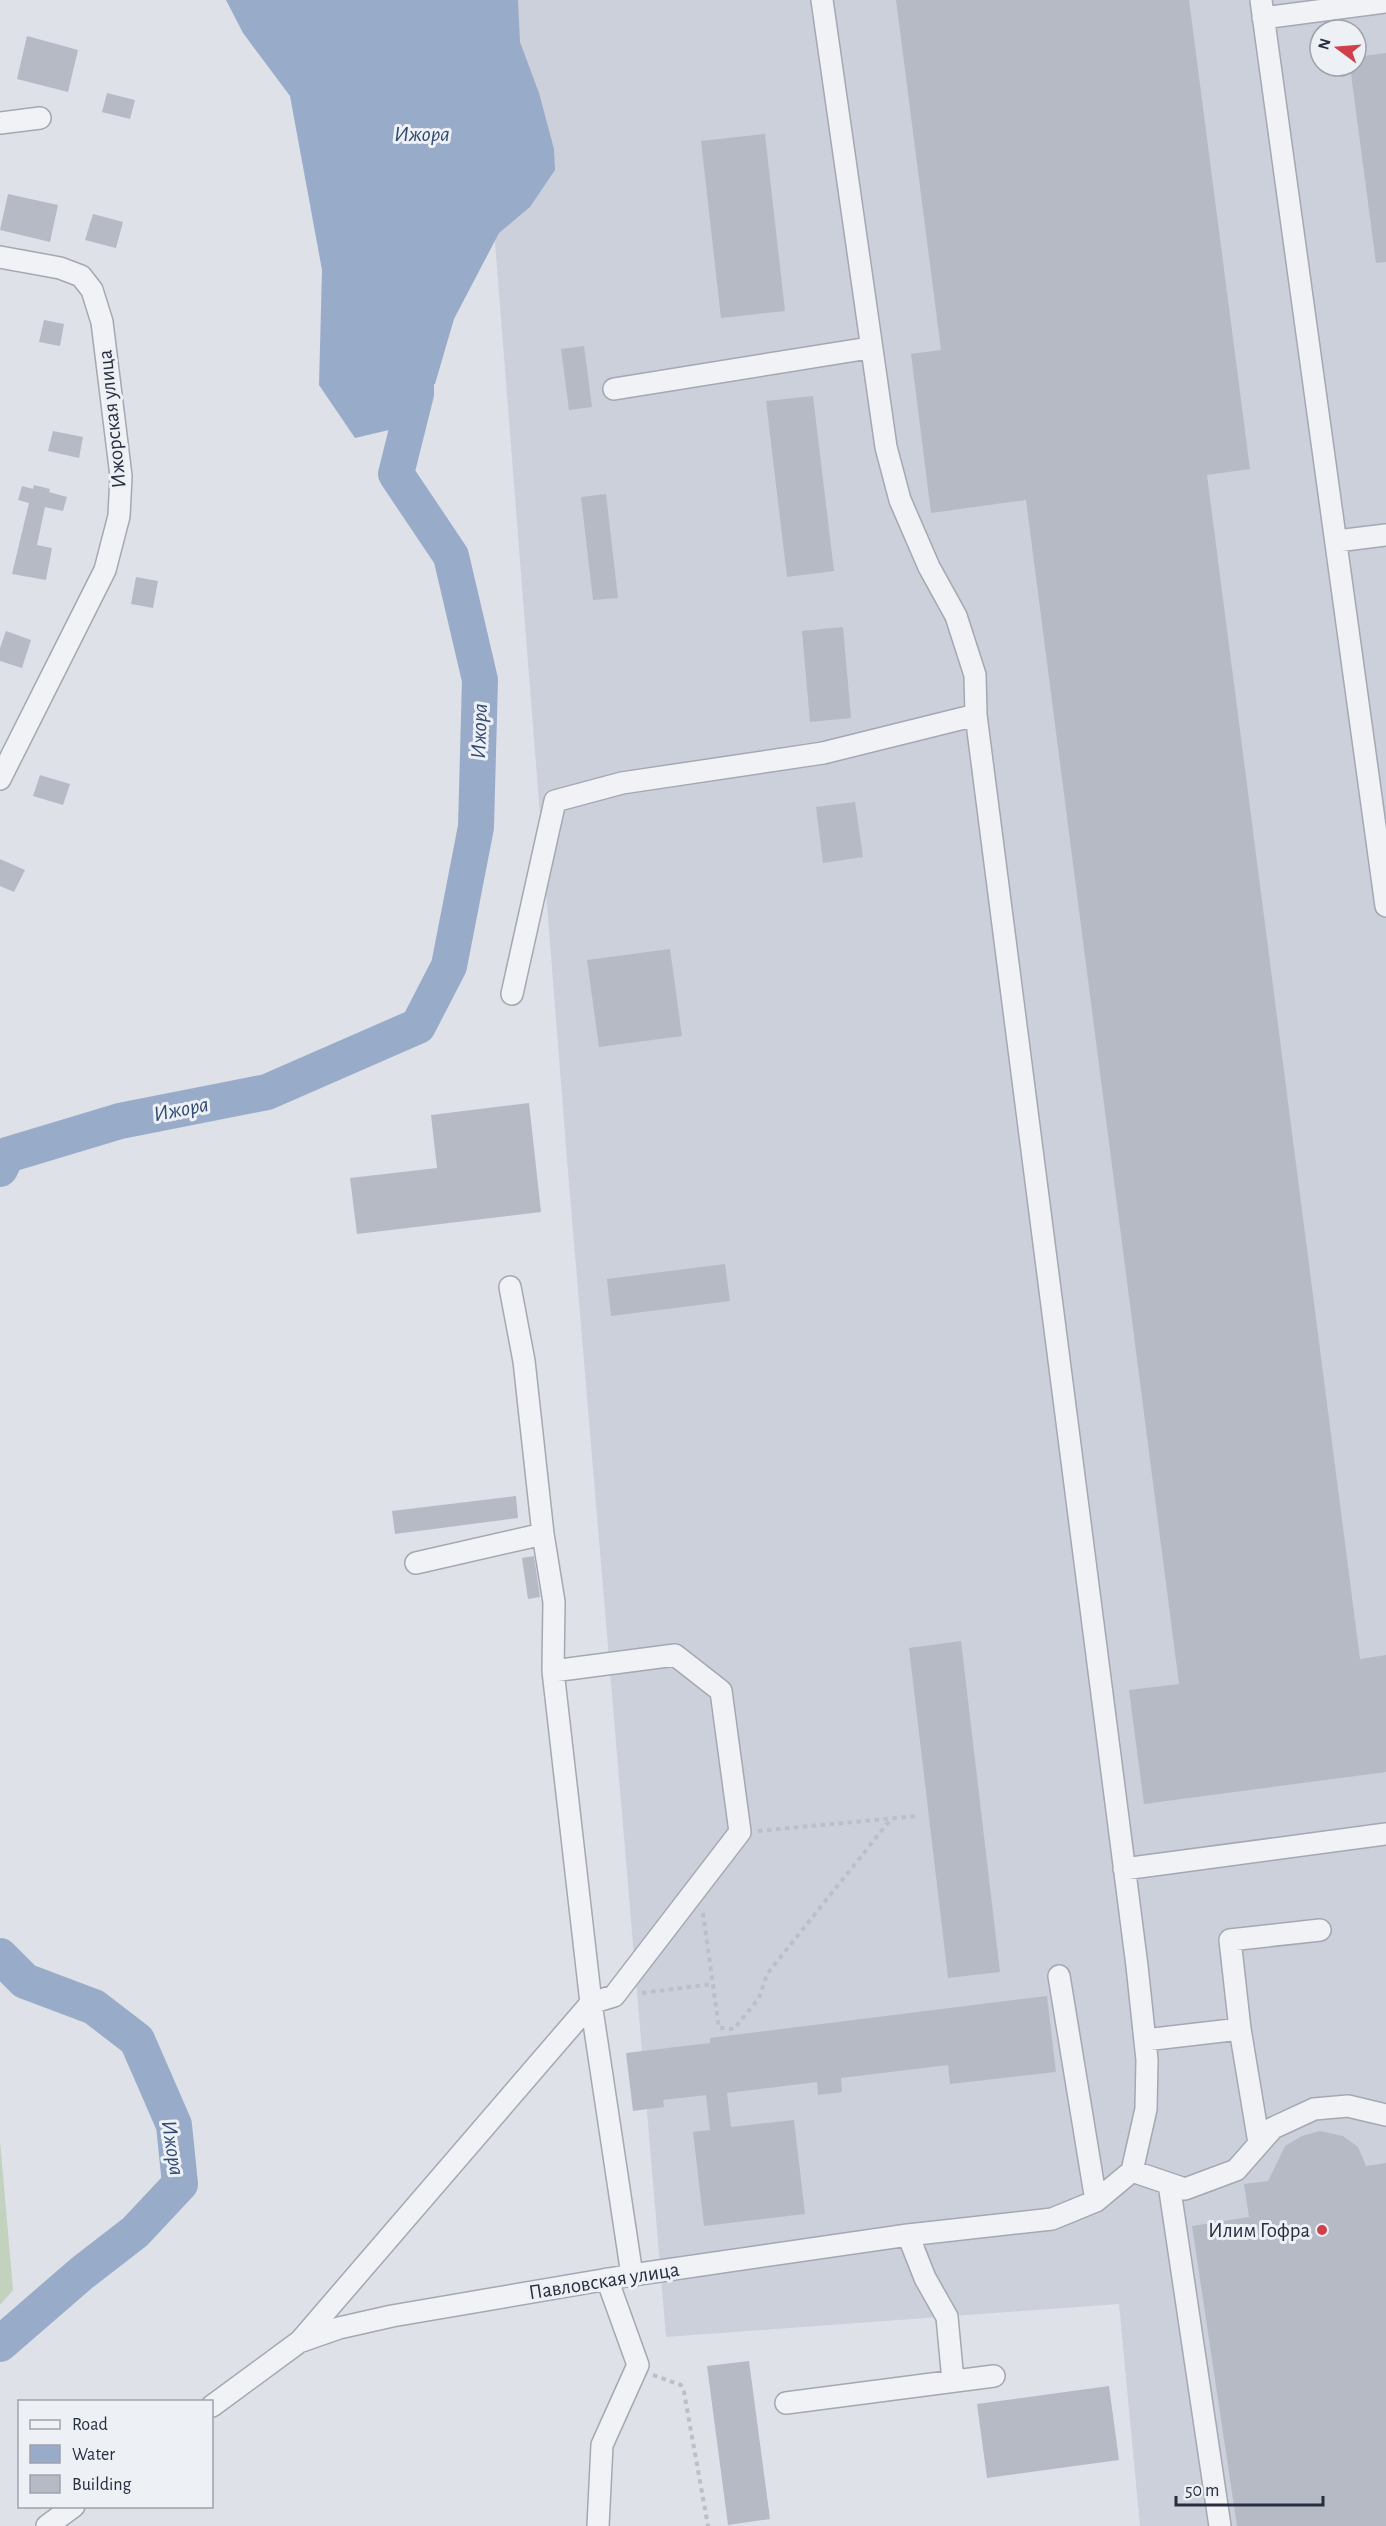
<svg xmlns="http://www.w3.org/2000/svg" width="1386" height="2526" font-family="'Alegreya Sans',sans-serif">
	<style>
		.built { fill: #ccd0da; fill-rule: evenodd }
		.green { fill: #c2d2bf }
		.water { fill: #98acc9 }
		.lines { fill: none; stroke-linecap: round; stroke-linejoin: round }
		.river { stroke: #98acc9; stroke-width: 36 }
		.building { fill: #b5bac5 }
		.minor-casing { stroke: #a3a8b2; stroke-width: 24 }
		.path { stroke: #bcbfc6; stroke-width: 4; stroke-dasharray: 4.5 4.5; stroke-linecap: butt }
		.minor { stroke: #f1f2f6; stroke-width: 21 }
		.poi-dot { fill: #d0404c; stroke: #edf0f5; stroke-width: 2 }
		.labels { text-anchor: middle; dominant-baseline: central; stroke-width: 6; stroke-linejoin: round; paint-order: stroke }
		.street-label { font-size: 21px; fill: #272e3f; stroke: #edf0f5 }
		.poi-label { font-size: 21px; fill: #272e3f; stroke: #edf0f5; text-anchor: end }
		.water-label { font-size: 22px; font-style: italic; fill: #314a73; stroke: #edf0f5 }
	</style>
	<rect width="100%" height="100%" fill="#dee1e8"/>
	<path class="built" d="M 476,0 L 1386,0 L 1386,2526 L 1140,2526 L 1119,2304 L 666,2337 L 567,1159 ZM 1320,30 L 1356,30 L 1356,66 L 1320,66 Z"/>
	<path class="green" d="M 0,2141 L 13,2290 L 0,2305 Z"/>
	<path class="water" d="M 226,0 L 518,0 L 520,42 L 539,93 L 554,149 L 555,170 L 530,207 L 499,233 L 454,319 L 435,384 L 416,394 L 410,425 L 355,438 L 319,385 L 322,270 L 290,96 L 243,33 Z"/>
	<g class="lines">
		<path class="river" d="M 0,1169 L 7,1155 L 120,1121 L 267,1092 L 418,1026 L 449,966 L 476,827 L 480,680 L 451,556 L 396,474 L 416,394 L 416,376
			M 0,1956 L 25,1981 L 94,2007 L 137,2040 L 174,2125 L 180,2184 L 135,2232 L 82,2273 L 0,2344"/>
	</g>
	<path class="building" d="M 896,0 L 1189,0 L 1250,469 L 1207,475 L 1360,1659 L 1386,1655 L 1386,1772 L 1144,1804 L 1129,1690 L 1179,1684 L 1026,500 L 931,513 L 911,354 L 941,350 Z
		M 27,36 L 78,50 L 68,92 L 17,79 Z
		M 1386,53 L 1386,262 L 1376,263 L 1350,66 L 1356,66 L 1356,57 Z
		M 107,93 L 135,100 L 130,119 L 102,112 Z
		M 765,134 L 785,311 L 721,318 L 701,141 Z
		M 8,194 L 58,205 L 50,242 L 0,230 Z
		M 93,214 L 123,222 L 116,248 L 85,240 Z
		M 44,320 L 64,324 L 60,346 L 39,342 Z
		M 584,346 L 592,407 L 569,410 L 561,349 Z
		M 813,396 L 834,571 L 787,577 L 766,401 Z
		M 53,431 L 83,437 L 79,458 L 48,451 Z
		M 34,485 L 50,489 L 49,492 L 67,497 L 63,511 L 45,507 L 37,545 L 52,548 L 46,580 L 12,574 L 29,503 L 18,500 L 22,486 L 33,489 Z
		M 606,494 L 618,598 L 593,600 L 581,497 Z
		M 136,577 L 158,581 L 153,608 L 131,604 Z
		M 843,627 L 851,718 L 810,722 L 802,631 Z
		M 6,631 L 31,640 L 22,668 L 0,661 L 0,648 Z
		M 40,775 L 70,784 L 63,805 L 33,796 Z
		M 855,802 L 863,857 L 823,863 L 816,807 Z
		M 0,859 L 25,870 L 14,892 L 0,886 Z
		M 670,949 L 682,1036 L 599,1047 L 587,960 Z
		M 529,1103 L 541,1212 L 357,1234 L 350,1178 L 437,1168 L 431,1115 Z
		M 725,1264 L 730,1301 L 611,1316 L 607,1279 Z
		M 516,1496 L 518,1518 L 395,1534 L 392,1511 Z
		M 534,1556 L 540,1597 L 528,1599 L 522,1558 Z
		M 961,1641 L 1000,1972 L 948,1978 L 909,1648 Z
		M 1047,1996 L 1056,2072 L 950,2084 L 948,2065 L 841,2078 L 842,2092 L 818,2095 L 817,2082 L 727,2093 L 731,2127 L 794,2120 L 805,2214 L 704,2226 L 693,2132 L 710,2130 L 706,2095 L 663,2100 L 664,2107 L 633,2111 L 626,2053 L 710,2043 L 710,2038 Z
		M 1320,2131 L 1343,2136 L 1358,2147 L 1366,2166 L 1386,2163 L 1386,2526 L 1237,2526 L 1192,2226 L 1249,2217 L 1244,2184 L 1268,2181 L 1285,2146 L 1302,2136 Z
		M 749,2361 L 770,2519 L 728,2525 L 707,2366 Z
		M 1109,2386 L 1119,2460 L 987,2478 L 977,2404 Z"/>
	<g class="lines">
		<defs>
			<path id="minor" d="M 1261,0 L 1386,906
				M 1263,18 L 1386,2
				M 0,123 L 40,118
				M 0,257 L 60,268 L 81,276 L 92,290 L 102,322 L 121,476 L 119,516 L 105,570 L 0,779
				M 614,389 L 869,348
				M 1337,541 L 1386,535
				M 512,994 L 555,801 L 622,783 L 823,753 L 976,715
				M 510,1287 L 524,1361 L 543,1534 L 554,1602 L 553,1671
				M 416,1563 L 543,1534
				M 1124,1869 L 1386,1834
				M 1059,1976 L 1096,2201
				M 1240,2029 L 1230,1940 L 1320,1930
				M 1145,2040 L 1240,2029 L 1259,2143
				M 1132,2171 L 1185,2189 L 1236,2170 L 1273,2128 L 1314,2109 L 1348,2106 L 1386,2115
				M 1169,2184 L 1220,2526
				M 908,2235 L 925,2278 L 947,2317 L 953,2381
				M 301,2340 L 591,2003 L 614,1996 L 740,1832 L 721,1691 L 675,1655 L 553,1671 L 591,2003 L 632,2275
				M 786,2403 L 994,2376
				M 212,2406 L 299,2342 L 339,2328 L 392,2316 L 632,2275 L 908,2235 L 1052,2219 L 1096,2201 L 1132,2171 L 1146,2109 L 1147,2060 L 1137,1966 L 976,715 L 975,675 L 956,616 L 929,567 L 900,500 L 886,447 L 822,0
				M 47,2526 L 74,2506
				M 598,2526 L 602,2445 L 638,2365 L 607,2279"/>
		</defs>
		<use href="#minor" class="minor-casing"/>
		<path class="path" d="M 758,1831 L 917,1816
			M 703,1913 L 719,2028 L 734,2029 L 759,1998 L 767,1974 L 891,1819
			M 642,1993 L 713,1984
			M 653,2375 L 681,2385 L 684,2392 L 708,2526"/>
		<use href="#minor" class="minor"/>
	</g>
	<circle class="poi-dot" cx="1322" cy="2230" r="6"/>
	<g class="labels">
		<g class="street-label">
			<text transform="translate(112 419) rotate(-96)">Ижорская улица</text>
			<text transform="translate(604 2281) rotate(-9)">Павловская улица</text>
		</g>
		<g class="poi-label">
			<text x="1310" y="2230">Илим Гофра</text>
		</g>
		<g class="water-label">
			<text x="422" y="134">Ижора</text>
			<text transform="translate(479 731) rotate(-88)">Ижора</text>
			<text transform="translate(181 1109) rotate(-11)">Ижора</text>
			<text transform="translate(173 2148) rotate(81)">Ижора</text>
		</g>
	</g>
	<rect x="18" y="2400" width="195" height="108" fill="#edf0f5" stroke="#9ea2ac" stroke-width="1.5"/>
	<rect x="30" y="2420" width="30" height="9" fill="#f1f2f6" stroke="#9ea2ac" stroke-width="1.5"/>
	<text x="72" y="2430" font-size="18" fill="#272e3f">Road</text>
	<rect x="30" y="2445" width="30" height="18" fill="#98acc9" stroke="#9ea2ac" stroke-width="1.5"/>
	<text x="72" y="2460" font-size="18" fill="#272e3f">Water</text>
	<rect x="30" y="2475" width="30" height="18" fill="#b5bac5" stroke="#9ea2ac" stroke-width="1.5"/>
	<text x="72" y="2490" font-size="18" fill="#272e3f">Building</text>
	<g transform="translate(1338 48) rotate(286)"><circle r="28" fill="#edf0f5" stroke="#9ea2ac" stroke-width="1.5"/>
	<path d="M0-4.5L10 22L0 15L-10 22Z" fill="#d0404c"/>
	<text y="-9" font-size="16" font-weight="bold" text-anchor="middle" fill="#272e3f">N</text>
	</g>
	<path d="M1176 2496v9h147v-9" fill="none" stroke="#272e3f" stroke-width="3"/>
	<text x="1185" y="2496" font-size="18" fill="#272e3f" stroke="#edf0f5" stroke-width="4.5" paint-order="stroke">50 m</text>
</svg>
